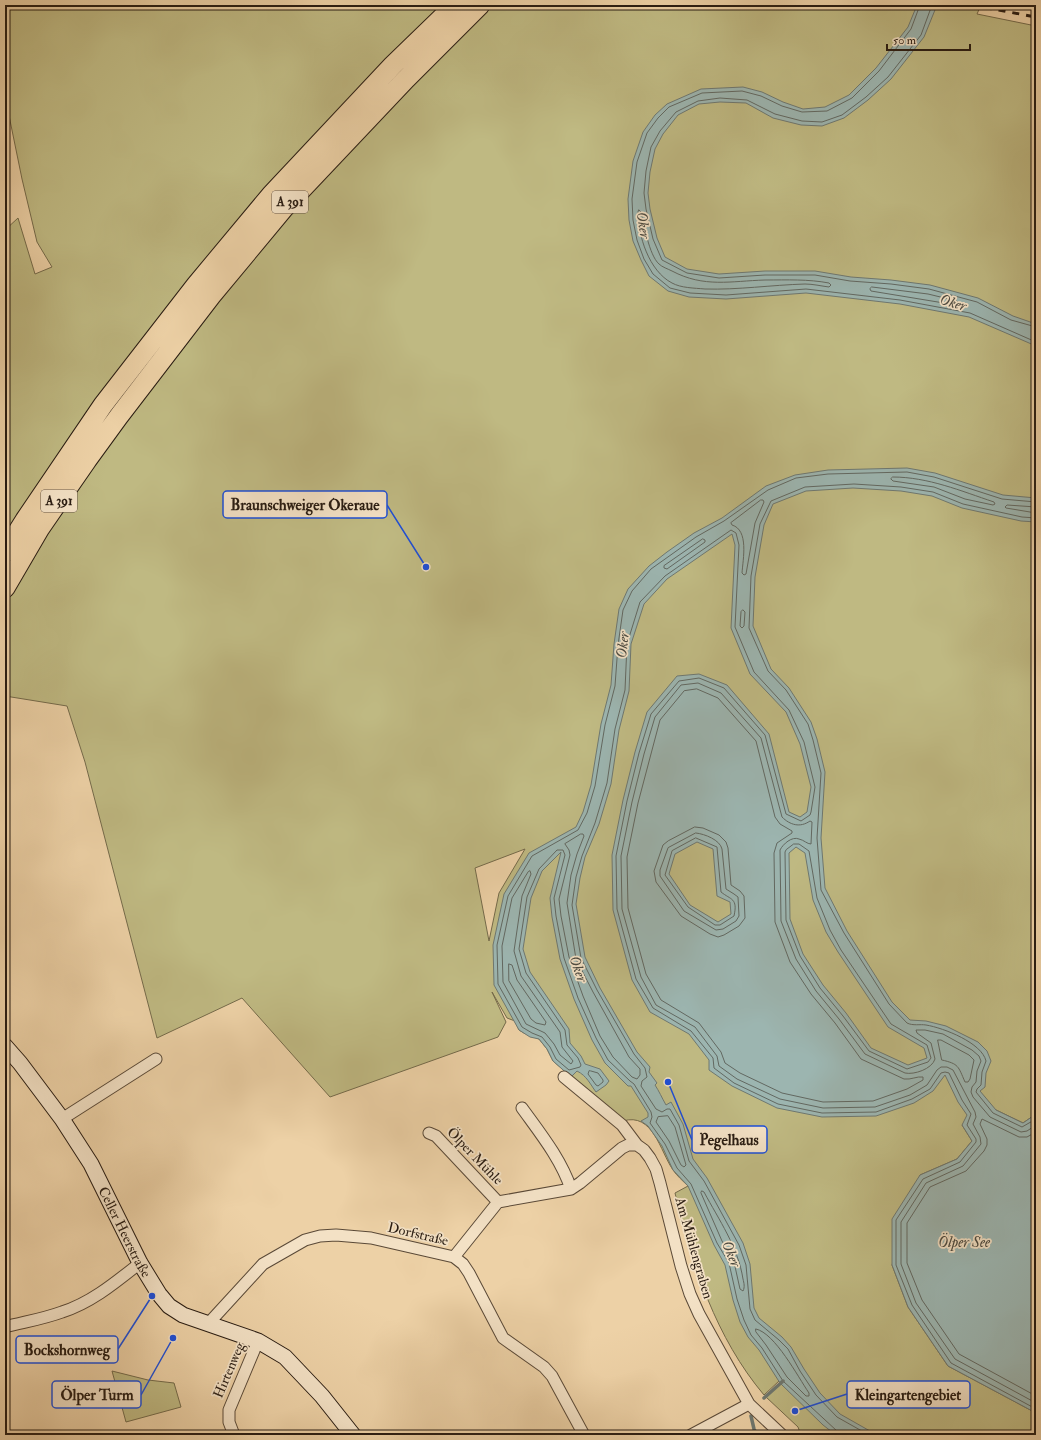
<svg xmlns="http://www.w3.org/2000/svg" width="1041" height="1440" font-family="'IM FELL Double Pica',serif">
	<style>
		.green { fill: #bfb982; stroke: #746a4a; fill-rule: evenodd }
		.water { fill: #9cb5b0; stroke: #6e7871; fill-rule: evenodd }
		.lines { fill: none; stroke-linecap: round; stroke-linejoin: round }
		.shore { stroke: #626861; stroke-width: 1 }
		.stream { stroke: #6e7871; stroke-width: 3.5 }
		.minor-casing { stroke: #5a4937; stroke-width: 13 }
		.secondary-casing { stroke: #291c12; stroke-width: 17 }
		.motorway-casing { stroke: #291c12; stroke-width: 21 }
		.minor { stroke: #f3e1c5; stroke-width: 11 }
		.secondary { stroke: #f3e1c5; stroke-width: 15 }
		.motorway { stroke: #edd1a6; stroke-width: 19 }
		.rail { stroke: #291c12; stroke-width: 3; stroke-dasharray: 7 7; stroke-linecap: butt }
		.labels { text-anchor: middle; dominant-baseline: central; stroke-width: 3.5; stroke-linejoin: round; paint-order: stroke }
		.shield { fill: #f3e1c5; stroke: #665748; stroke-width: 1 }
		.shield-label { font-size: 13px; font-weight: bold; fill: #291c12 }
		.street-label { font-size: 14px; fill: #291c12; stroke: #f3e1c5 }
		.water-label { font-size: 15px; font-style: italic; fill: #4c4a41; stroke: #f3e1c5 }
		.leader { fill: none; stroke: #1d4ed8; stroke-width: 1.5 }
		.callout-dot { fill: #1d4ed8; stroke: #f3e1c5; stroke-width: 1.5 }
		.callout { fill: #f3e1c5; stroke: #1d4ed8; stroke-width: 1.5 }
		.callout-label { font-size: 15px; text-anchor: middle; font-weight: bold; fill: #291c12 }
	</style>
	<rect width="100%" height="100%" fill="#edd1a6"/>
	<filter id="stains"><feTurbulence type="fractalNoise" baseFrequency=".005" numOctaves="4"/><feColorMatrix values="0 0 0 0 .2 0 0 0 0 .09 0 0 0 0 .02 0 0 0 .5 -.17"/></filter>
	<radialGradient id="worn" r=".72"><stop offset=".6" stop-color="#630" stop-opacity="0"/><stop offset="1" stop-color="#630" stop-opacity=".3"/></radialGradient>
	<path class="green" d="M 5,5 L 981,5 L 977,14 L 1036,26 L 1036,1114 L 1023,1123 L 996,1110 L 962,1125 L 972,1141 L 957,1159 L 920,1175 L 892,1265 L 908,1307 L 948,1366 L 1036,1413 L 1036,1435 L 801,1435 L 798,1427 L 766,1397 L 780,1383 L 779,1381 L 764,1395 C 716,1338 692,1265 675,1193 L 688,1186 C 683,1181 677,1176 673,1170 C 660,1151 653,1112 623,1121 L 553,1061 L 547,1049 L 539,1039 L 524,1033 L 519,1030 L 515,1021 L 507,1018 L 492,992 L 506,1022 L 498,1037 L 330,1097 L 242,998 L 157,1038 L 85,762 L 67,706 L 5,696 L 5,230 L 18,218 L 35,274 L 52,267 L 37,242 L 22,179 L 5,96 ZM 525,849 L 499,893 L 489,941 L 475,868 Z
		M 112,1371 L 148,1380 L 174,1383 L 181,1407 L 126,1422 Z"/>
	<path class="water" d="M 917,5 L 937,5 L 924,37 L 891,79 L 868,100 L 844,118 L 822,126 L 801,125 L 773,118 L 746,103 L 720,102 L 699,104 L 678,115 L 663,134 L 655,149 L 650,172 L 648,193 L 650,209 L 657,238 L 665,257 L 687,269 L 719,274 L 765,271 L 815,271 L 851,277 L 891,280 L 930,285 L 978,298 L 1013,316 L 1036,324 L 1036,346 L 969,317 L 900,304 L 806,293 L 726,299 L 689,297 L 668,291 L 649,276 L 641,260 L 633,241 L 629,220 L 628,199 L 633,161 L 643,132 L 655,115 L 667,104 L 701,89 L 743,87 L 762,92 L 783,102 L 803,109 L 825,107 L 849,95 L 876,68 L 908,27 Z
		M 907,468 L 935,473 L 1003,495 L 1036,498 L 1036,522 L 1021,521 L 962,508 L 932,496 L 901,491 L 853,488 L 806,491 L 773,504 L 764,525 L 755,577 L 753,626 L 771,669 L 789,688 L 811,722 L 817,739 L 825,772 L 821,838 L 825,888 L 847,931 L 892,1002 L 910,1020 L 926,1021 L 946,1026 L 978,1042 L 987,1051 L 991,1061 L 986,1073 L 985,1087 L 980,1091 L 996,1110 L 1023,1123 L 1036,1114 L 1036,1413 L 948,1366 L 908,1307 L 892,1265 L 892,1219 L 920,1175 L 957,1159 L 972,1141 L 962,1125 L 967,1115 L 958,1102 L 945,1075 L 933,1091 L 914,1103 L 876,1116 L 822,1117 L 777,1108 L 732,1086 L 709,1070 L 709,1060 L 689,1034 L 650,1012 L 632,980 L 613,910 L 612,855 L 623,800 L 635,752 L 647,712 L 677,676 L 699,674 L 727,685 L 769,734 L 789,812 L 800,817 L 807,812 L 811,787 L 800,744 L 786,712 L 750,674 L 731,628 L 735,545 L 732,534 L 667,579 L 644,604 L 631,644 L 629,691 L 619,730 L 611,784 L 599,824 L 585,857 L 580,878 L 576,904 L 585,957 L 600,988 L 637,1052 L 650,1067 L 649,1072 L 657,1083 L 655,1085 C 659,1091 662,1098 666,1105 L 671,1102 L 683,1124 L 693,1159 L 707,1178 L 743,1243 L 750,1264 L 754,1308 L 759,1318 L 782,1337 L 791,1347 L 804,1369 L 820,1393 L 840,1414 L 877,1435 L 836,1435 L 823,1425 L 780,1383 L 759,1350 L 748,1337 L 740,1322 L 733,1300 L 725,1265 L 714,1245 L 688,1186 L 673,1170 L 662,1146 L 648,1126 L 641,1121 L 648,1117 L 648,1113 L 631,1086 L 628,1086 L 605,1063 L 592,1040 L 574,999 L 560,959 L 552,917 L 550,898 L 561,852 L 542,871 L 531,898 L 523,949 L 530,972 L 569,1029 L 570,1043 L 581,1056 L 585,1064 L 600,1069 L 609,1081 L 606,1085 L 596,1092 C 590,1084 587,1076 577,1071 L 571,1077 L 553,1061 L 547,1049 L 539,1039 L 530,1037 L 519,1030 L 494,985 L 493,945 L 504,894 L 529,853 L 576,827 L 583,812 L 591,785 L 601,724 L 611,685 L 614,644 L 619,609 L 628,589 L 649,566 L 667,552 L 694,533 L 722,518 L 766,486 L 795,475 L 828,470 ZM 697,842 L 713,849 L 717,896 L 730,902 L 731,914 L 718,922 L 690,905 L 669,874 L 675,854 ZM 796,847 L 805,853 L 813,900 L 826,932 L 838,952 L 888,1027 L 924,1048 L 927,1058 L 908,1065 L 871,1048 L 846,1013 L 823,985 L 803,954 L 790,919 L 789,853 Z"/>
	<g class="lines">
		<path class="shore" d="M 920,5 L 911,29 L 879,71 L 852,98 L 827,111 L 802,112 L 782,106 L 761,96 L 742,91 L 702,93 L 669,107 L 658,118 L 647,133 L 637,162 L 632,199 L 633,220 L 637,240 L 644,259 L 653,274 L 670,288 L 690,293 L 726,295 L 806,289 L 900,300 L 970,313 L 1036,342
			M 932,5 L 921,35 L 888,77 L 866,97 L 842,115 L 822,122 L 802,121 L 775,114 L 747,100 L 720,98 L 698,101 L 676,112 L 660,131 L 651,147 L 646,171 L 644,193 L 646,209 L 653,239 L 662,260 L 687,273 L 719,278 L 765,275 L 815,275 L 850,281 L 891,284 L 929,289 L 977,302 L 1011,320 L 1036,327
			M 639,210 L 641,212 C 644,224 649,255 659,264 C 662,267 668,269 672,271 C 704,288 731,281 765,280 C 787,280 808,279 829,283 L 831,285 L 829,287 C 821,286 813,284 805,284 C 771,285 738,290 705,289 C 694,288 681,288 672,283 C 649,271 638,236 638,212 Z
			M 872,287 L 928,294 L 957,301 L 958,304 L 956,305 L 871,291 L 870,289 Z
			M 893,477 C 928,477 961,491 994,502 L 995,504 L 993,505 L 965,499 L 934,487 L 893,481 L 891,479 Z
			M 761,500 L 763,500 L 764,502 L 755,523 L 746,574 L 744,575 L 742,573 C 743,559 749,530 732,525 L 731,523 Z
			M 1036,507 L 1007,505 L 1005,507 L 1006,508 L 1036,513
			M 1036,518 L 1022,517 L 963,504 L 933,492 L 901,487 L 854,484 L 805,487 L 771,501 L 760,524 L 751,576 L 749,628 L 768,671 L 786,690 L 808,724 L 813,740 L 821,773 L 817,838 L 821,890 L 844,933 L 889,1004 L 907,1023 C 913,1026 920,1024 926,1025 C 944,1028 982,1043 986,1061 L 982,1072 L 981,1085 L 977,1089 L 976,1092 L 993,1113 L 1022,1127 L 1036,1119
			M 703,539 L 705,540 L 705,542 L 667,569 L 664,568 L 664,566 Z
			M 743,610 L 745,612 L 744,626 L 742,628 L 740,626 L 741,612 Z
			M 697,689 L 718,698 L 756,741 L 775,817 L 780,824 L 792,831 L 792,833 L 777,843 L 774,853 L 775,922 L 790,962 L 811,994 L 835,1023 L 861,1059 L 904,1079 C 911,1080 917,1076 923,1077 L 923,1080 L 907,1089 L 873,1101 L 823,1102 L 782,1093 L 740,1073 L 725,1063 L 721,1052 L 699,1023 L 661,1000 L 646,974 L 628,908 L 627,857 L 638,803 L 660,720 L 684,691 Z
			M 695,827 L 703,828 L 719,835 L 726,842 L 728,848 L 731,885 L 740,891 L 744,896 L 745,918 L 739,926 L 724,935 L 718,937 L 710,934 L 681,916 L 656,882 L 654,871 L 663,845 L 668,841 Z
			M 696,833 C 705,834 720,840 722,849 L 726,889 L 734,894 L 738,897 L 739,916 L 736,921 L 723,929 L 716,930 L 684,911 L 660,876 L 660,870 L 668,848 Z
			M 581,834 L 583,834 L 584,836 L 577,854 L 571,875 L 567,903 L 576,959 L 593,992 L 629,1057 L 640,1069 L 640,1075 L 637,1079 L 632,1077 L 613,1057 L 600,1036 L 583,996 L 569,957 L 561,916 L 559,899 L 570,855 L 569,850 L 565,844 Z
			M 696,838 L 717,847 L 721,892 C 731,900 738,898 734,916 L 720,925 L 715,925 L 688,907 L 665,875 L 672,851 Z
			M 794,844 L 799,844 L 809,851 L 817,898 L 830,930 L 841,950 L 891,1024 L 927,1045 L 931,1058 L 928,1062 L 907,1069 L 869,1051 L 843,1016 L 820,988 L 800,956 L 786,920 L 785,852 L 786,850 Z
			M 530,871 L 531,874 L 522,896 L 514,951 L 521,976 L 560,1032 L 562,1047 L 573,1061 L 571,1064 L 560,1055 L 554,1044 L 545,1033 L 526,1024 L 503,982 L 502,946 L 512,898 L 528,872 Z
			M 509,964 L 512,965 L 517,980 L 546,1022 L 545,1025 L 536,1023 L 531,1019 L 509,981 Z
			M 938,1040 L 941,1040 L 969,1055 L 974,1060 L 970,1079 L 968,1082 L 965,1082 C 958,1066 959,1064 942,1060 Z
			M 591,1071 L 598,1073 L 603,1080 L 603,1082 L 598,1086 L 596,1085 L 588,1074 L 589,1071 Z
			M 668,1116 L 675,1127 L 686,1165 L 684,1167 L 681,1165 L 669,1141 L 656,1122 L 658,1117 Z
			M 1036,1125 L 1027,1131 L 1021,1132 L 990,1117 L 973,1097 L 971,1092 L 972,1087 L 976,1082 L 977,1071 L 981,1061 L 979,1056 L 972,1050 L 943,1034 L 925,1030 L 916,1030 L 917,1033 L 931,1043 L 935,1059 C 932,1069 914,1075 905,1073 L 865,1054 L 839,1019 L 816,991 L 796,959 L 781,921 L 780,850 C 783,844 792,836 799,839 C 804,840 807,844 811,844 L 812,822 L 810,821 C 800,828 790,825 782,817 L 761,738 L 721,693 L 698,683 L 681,685 L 655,717 L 644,754 L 632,802 L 621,856 L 622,909 L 641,977 L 656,1005 L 695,1027 L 717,1056 L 719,1066 L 737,1079 L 780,1099 L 823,1108 L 875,1107 L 910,1095 L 927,1085 L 937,1070 L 941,1067 L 947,1067 L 953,1070 L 975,1112 L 976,1117 L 973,1124 L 980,1137 L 981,1144 L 963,1166 L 926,1183 L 901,1222 L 901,1264 L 916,1303 L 955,1359 L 1036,1403
			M 1036,1132 L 1027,1137 L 1019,1137 L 982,1119 L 980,1124 L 987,1139 L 987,1145 L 984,1151 L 966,1171 L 930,1187 L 907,1223 L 907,1263 L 922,1300 L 959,1354 L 1036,1396
			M 702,1191 L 704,1192 C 719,1220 738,1247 743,1279 C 744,1283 745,1287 743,1291 L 740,1289 L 734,1262 L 722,1241 L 701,1193 Z
			M 756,1329 C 775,1333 798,1377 809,1393 L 809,1396 L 806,1396 L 787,1377 L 766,1345 L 756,1332 Z
			M 838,1435 L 837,1431 L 783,1381 L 762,1348 L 751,1335 L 744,1320 L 737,1299 L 729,1263 L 717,1243 L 691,1184 L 677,1168 L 665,1144 L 650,1123 L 652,1117 L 651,1112 L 634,1084 L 630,1081 L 608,1060 L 596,1038 L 578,998 L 564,958 L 556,916 L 554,898 L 565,855 L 563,850 L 557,850 L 539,869 L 527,897 L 519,949 L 526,973 L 565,1030 L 567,1045 L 578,1058 L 581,1065 L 580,1067 L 569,1070 L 556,1059 L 550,1047 L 542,1037 L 532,1033 L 522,1027 L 498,984 L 497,945 L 508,896 L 532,856 L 578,830 L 587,813 L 595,786 L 605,725 L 615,686 L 618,645 L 623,610 L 632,591 L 651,569 L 696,537 L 724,521 L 768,490 L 796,478 L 828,474 L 907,472 L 934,477 L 1002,499 L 1036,502
			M 869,1435 L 837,1417 L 816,1395 L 800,1371 L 788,1349 L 779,1340 L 755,1320 L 750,1309 L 746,1265 L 739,1245 L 704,1181 L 689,1161 L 679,1125 L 670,1109 L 667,1109 L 662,1112 L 656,1109 L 641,1086 L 642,1081 L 647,1077 L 645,1068 L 634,1054 L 597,990 L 581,958 L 572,905 L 576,877 L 582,856 L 595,823 L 607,783 L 615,729 L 625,690 L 627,644 L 640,602 L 665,576 L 731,530 L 736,533 L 739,545 L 735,627 L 754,672 L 789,710 L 804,742 L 815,787 L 811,812 L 810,815 L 801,821 L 786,814 L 765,735 L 724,688 L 699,678 L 679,681 L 651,714 L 639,753 L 627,801 L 616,856 L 617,909 L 636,979 L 653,1008 L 691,1031 L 713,1058 L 714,1068 L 734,1083 L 778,1104 L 822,1113 L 876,1112 L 912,1099 L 930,1089 L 941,1073 L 945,1072 L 949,1073 L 962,1100 L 971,1114 L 967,1125 L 976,1139 L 976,1142 L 960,1162 L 923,1179 L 896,1220 L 896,1265 L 912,1305 L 951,1363 L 1036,1409"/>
		<path class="stream" d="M 764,1398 L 783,1381
			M 751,1416 L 754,1429 L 757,1435"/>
		<defs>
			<path id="minor" d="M 564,1077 L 622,1125 L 637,1145 L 644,1150 L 650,1158 L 656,1169 L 660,1183 L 681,1266 L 690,1294 L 699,1314 L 749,1404 L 782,1435
				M 522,1108 C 540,1133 561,1159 571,1189
				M 62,1119 L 156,1059
				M 429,1133 L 436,1136 L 498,1202
				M 454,1257 L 498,1202 L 571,1189 L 580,1183 L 622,1148 L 628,1145 L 637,1145
				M 208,1324 L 263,1264 L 305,1240 L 320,1236 L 336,1235 L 371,1238 L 454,1257 L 463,1264 L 469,1273 L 503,1338 L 544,1367 L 552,1376 L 584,1435
				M 5,1327 C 24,1322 43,1319 62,1312 C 91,1303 116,1282 140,1263
				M 234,1435 L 229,1422 L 229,1410 L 258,1341
				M 691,1435 L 749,1404"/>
			<g id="secondary">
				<path id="s1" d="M 5,1046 L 20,1063 L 62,1119 L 91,1164 L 140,1263 L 159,1294 L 169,1306 L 183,1315 L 258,1341 L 285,1357 L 322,1396 L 353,1435"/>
			</g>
			<path id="motorway" d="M 5,552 L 25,520 L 103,405 L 196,285 L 271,195 L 393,65 L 455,5
				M 5,588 L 40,528 L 87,460 L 119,416 L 211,296 L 284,208 L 406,79 L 480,5"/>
		</defs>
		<use href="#minor" class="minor-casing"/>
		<use href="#secondary" class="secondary-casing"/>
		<use href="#motorway" class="motorway-casing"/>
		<use href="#minor" class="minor"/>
		<use href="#secondary" class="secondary"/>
		<use href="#motorway" class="motorway"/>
		<path class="rail" d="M 971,5 L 1036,17"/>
	</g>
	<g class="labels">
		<g class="shield">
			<rect x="272" y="191" width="36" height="22" rx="3"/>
			<rect x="41" y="490" width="36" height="22" rx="3"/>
		</g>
		<g class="shield-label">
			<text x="290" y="202">A 391</text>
			<text x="59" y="501">A 391</text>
		</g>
		<g class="street-label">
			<text transform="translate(475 1156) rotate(46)">Ölper Mühle</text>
			<text stroke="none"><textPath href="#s1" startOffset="222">Celler Heerstraße</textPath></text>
			<text transform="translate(418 1234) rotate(13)">Dorfstraße</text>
			<text transform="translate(694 1248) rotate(74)">Am Mühlengraben</text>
			<text transform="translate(229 1370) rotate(-67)">Hirtenweg</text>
		</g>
		<g class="water-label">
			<text transform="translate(643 225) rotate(81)">Oker</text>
			<text transform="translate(953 303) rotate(16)">Oker</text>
			<text transform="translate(623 645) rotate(-84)">Oker</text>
			<text transform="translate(578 969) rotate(69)">Oker</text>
			<text x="964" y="1242">Ölper See</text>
			<text transform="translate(731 1254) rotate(67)">Oker</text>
		</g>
	</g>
	<path class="leader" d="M426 567L387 505M668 1082L692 1140M152 1296L118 1349M795 1411L847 1394M173 1338L141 1395"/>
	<g class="callout-dot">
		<circle cx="426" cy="567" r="4"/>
		<circle cx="668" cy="1082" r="4"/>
		<circle cx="152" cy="1296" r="4"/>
		<circle cx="795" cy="1411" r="4"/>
		<circle cx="173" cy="1338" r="4"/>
	</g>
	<g class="callout">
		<rect x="223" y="491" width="164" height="27" rx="4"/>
		<rect x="692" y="1126" width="75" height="27" rx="4"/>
		<rect x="16" y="1336" width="102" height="27" rx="4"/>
		<rect x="847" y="1381" width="123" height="27" rx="4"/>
		<rect x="52" y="1381" width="89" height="27" rx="4"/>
	</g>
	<g class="callout-label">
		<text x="305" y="510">Braunschweiger Okeraue</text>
		<text x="729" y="1145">Pegelhaus</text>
		<text x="67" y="1355">Bockshornweg</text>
		<text x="908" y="1400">Kleingartengebiet</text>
		<text x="97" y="1400">Ölper Turm</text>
	</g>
	<rect width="1041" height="1440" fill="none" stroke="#edd1a6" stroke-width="20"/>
	<rect x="6" y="6" width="1029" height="1428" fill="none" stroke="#291c12" stroke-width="2"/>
	<rect x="10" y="10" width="1021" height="1420" fill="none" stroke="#291c12"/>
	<path d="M887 44v6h83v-6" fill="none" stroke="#291c12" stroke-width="2"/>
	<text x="893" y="44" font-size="12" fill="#291c12" stroke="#f3e1c5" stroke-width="3" paint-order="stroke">50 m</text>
	<rect width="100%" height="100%" filter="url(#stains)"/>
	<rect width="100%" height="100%" fill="url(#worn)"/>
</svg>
